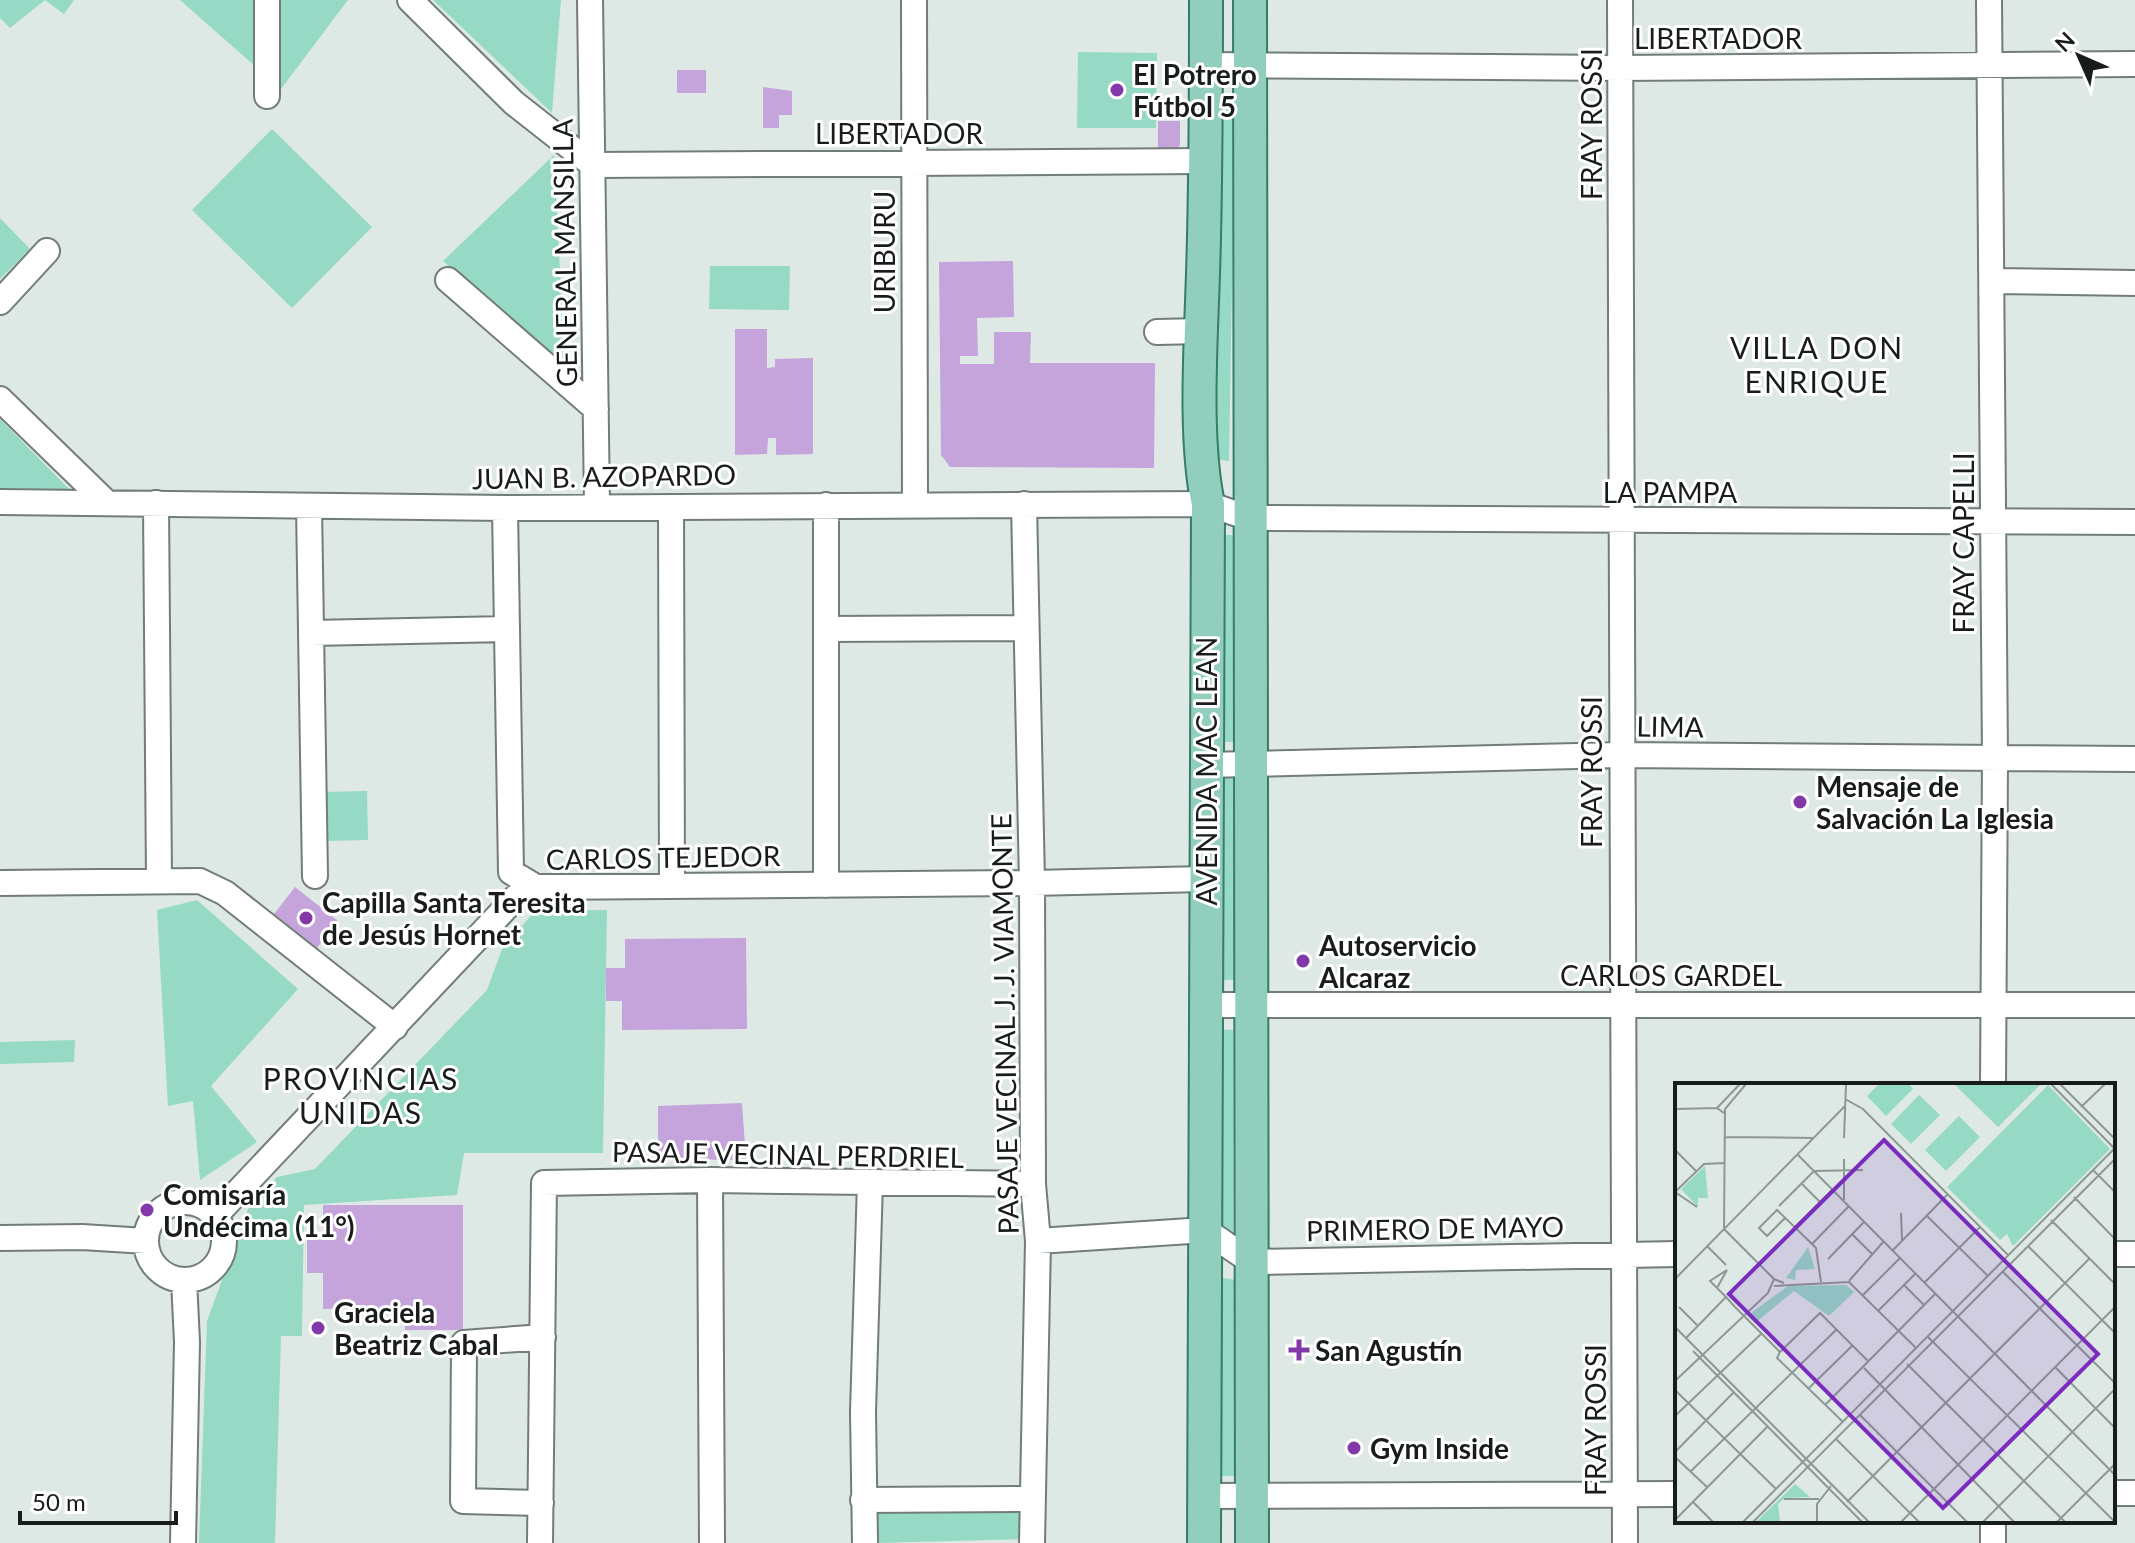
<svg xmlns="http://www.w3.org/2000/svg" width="2135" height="1543" font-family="Lato,sans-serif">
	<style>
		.green { fill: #96d9c4 }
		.building { fill: #c5a3db }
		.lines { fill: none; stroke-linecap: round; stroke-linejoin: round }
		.minor-casing { stroke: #727c78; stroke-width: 28 }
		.major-casing { stroke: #377b69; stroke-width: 36 }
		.minor { stroke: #fff; stroke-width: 24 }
		.major { stroke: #91cebe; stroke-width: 32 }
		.poi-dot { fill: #8338aa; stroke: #fff; stroke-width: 3 }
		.labels { text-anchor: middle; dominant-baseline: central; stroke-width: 6; stroke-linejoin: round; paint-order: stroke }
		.street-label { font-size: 28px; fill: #181c1a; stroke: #fff }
		.poi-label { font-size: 28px; font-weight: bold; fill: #181c1a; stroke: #fff; text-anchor: start }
		.neighbourhood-label { font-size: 30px; letter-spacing: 2px; fill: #181c1a; stroke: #fff }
		.inset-road { fill: none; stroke: #8f9794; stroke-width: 2 }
		.view { fill: #7b2cbf; fill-opacity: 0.15; stroke: #7b2cbf; stroke-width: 4 }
		.inset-edge { fill: none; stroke: #181c1a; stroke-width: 4 }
	</style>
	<rect width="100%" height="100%" fill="#dee9e5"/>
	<path class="green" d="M 0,0 L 74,0 L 64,14 L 45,0 L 10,28 L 0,18 Z
		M 180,0 L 348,0 L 281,89 Z
		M 433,0 L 561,0 L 552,113 Z
		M 1078,52 L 1157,53 L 1156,128 L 1077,128 Z
		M 1217,100 L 1235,100 L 1229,461 L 1211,459 Z
		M 272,129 L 372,227 L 292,308 L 192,210 Z
		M 554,155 L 565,366 L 443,261 Z
		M 0,218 L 30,249 L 0,279 Z
		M 710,266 L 790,266 L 789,310 L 709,309 Z
		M 0,419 L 77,497 L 0,496 Z
		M 1216,535 L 1236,535 L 1236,742 L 1217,742 Z
		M 1214,772 L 1234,772 L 1234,980 L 1215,980 Z
		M 367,791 L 368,840 L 323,841 L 322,792 Z
		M 197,900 L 298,989 L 211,1086 L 257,1142 L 200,1180 L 193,1101 L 168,1106 L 157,910 Z
		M 607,910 L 603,1153 L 464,1153 L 457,1195 L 304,1205 L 302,1336 L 281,1336 L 275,1543 L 199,1543 L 207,1321 L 248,1209 L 277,1177 L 315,1169 L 487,990 L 502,949 L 535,911 Z
		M 1214,1029 L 1233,1030 L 1233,1237 L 1215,1237 Z
		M 75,1040 L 74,1062 L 0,1064 L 0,1042 Z
		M 1218,1277 L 1236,1280 L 1237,1476 L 1219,1476 Z
		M 1028,1500 L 1028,1539 L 875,1543 L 874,1504 Z"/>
	<path class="building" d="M 677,70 L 706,70 L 706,93 L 677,93 Z
		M 763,87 L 792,91 L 792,115 L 779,115 L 779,128 L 763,128 Z
		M 1158,121 L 1180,121 L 1180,145 L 1169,156 L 1158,156 Z
		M 1013,261 L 1014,317 L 977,318 L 978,356 L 960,356 L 960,364 L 994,364 L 994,332 L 1031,332 L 1030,363 L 1155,363 L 1154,468 L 950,467 L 941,455 L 939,262 Z
		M 735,329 L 767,329 L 767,368 L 775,367 L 775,359 L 813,358 L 813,454 L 776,455 L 776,438 L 768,438 L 767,454 L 735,455 Z
		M 295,887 L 338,921 L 317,948 L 274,914 Z
		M 746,938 L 747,1029 L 622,1030 L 622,1001 L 606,1001 L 606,968 L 625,968 L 625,939 Z
		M 742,1103 L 746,1160 L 658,1159 L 658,1106 Z
		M 323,1205 L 463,1205 L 463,1330 L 405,1330 L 405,1308 L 323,1309 L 323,1273 L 307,1273 L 307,1235 L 323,1235 Z"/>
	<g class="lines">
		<defs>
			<path id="minor" d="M 410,0 L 514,103 L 593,165 L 1206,161
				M 590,0 L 597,505
				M 914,0 L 915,504
				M 1620,0 L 1625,1543
				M 1989,0 L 1995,759 L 1993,1085
				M 1206,65 L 1620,68 L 2135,64
				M 267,96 L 267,0
				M 448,280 L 596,409
				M 1992,281 L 2135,283
				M 0,302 L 47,251
				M 1157,332 L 1201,331
				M 0,399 L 106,502
				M 0,502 L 505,508 L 1208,504 L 1249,518 L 2135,522
				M 156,503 L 159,880
				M 1024,504 L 1032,883 L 1033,1184 L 1038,1241 L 1032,1543
				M 826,505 L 826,885
				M 309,507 L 315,876
				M 671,507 L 672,886
				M 505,508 L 511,872 L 536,887
				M 826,629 L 1026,628
				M 311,633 L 507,629
				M 1205,765 L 1620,755 L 2135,759
				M 0,883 L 200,881 L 225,893 L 395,1027
				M 1207,1005 L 2135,1005
				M 710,1180 L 712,1543
				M146 1241a39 39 0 1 1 78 0a39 39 0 1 1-78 0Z
				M 215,1216 L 516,897 L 536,887 L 1032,883 L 1204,879
				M 0,1238 L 82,1237 L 146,1241
				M 1038,1241 L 1205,1230 L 1252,1262 L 1677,1254
				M 2113,1254 L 2135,1254
				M 2113,1493 L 2135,1493
				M 1205,1496 L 1677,1494
				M 863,1500 L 1033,1499
				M 541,1503 L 463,1501 L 464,1343 L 543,1337
				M 1993,1521 L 1993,1543
				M 183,1543 L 187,1342 L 184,1280
				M 540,1543 L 544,1183 L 710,1180 L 1033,1184
				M 865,1543 L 863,1412 L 870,1182"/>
			<path id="major" d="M 1250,0 L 1252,1543
				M 1204,1543 L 1208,504 C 1194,438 1201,342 1203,273 C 1206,182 1206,91 1206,0"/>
		</defs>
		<use href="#minor" class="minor-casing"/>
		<use href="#major" class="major-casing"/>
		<use href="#minor" class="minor"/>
		<use href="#major" class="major"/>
	</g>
	<g class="poi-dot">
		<circle cx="1117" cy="90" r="8"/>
		<circle cx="1800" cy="802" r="8"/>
		<circle cx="306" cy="918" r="8"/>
		<circle cx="1303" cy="961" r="8"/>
		<circle cx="147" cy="1210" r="8"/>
		<circle cx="318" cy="1328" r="8"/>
		<path d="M1295 1338h8v8h8v8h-8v8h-8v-8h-8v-8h8z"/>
		<circle cx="1354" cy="1448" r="8"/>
	</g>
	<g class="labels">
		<g class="street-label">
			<text x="1718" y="38">LIBERTADOR</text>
			<text transform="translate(1591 124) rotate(-90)">FRAY ROSSI</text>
			<text x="899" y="133">LIBERTADOR</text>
			<text transform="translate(884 252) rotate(-90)">URIBURU</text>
			<text transform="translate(564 253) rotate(-91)">GENERAL MANSILLA</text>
			<text transform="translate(604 476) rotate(-1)">JUAN B. AZOPARDO</text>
			<text x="1670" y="492">LA PAMPA</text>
			<text transform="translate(1963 543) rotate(-90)">FRAY CAPELLI</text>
			<text transform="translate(1670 726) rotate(1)">LIMA</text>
			<text transform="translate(1206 771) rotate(-90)">AVENIDA MAC LEAN</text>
			<text transform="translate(1591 772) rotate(-90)">FRAY ROSSI</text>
			<text transform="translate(663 857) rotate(-1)">CARLOS TEJEDOR</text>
			<text x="1671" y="975">CARLOS GARDEL</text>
			<text transform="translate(1004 1024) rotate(-91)">PASAJE VECINAL J. J. VIAMONTE</text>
			<text transform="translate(788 1154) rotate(1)">PASAJE VECINAL PERDRIEL</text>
			<text transform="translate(1435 1228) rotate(-1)">PRIMERO DE MAYO</text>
			<text transform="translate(1595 1420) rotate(-90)">FRAY ROSSI</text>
		</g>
		<g class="poi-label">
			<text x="1133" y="74">El Potrero<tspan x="1133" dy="32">Fútbol 5</tspan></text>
			<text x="1816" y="786">Mensaje de<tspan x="1816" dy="32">Salvación La Iglesia</tspan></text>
			<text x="322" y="902">Capilla Santa Teresita<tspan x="322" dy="32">de Jesús Hornet</tspan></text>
			<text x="1319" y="945">Autoservicio<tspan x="1319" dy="32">Alcaraz</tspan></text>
			<text x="163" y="1194">Comisaría<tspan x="163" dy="32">Undécima (11°)</tspan></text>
			<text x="334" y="1312">Graciela<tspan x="334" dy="32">Beatriz Cabal</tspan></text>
			<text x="1315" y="1350">San Agustín</text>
			<text x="1370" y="1448">Gym Inside</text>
		</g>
		<g class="neighbourhood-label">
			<text x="1817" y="347">VILLA DON<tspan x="1817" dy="34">ENRIQUE</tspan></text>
			<text x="361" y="1078">PROVINCIAS<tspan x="361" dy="34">UNIDAS</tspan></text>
		</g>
	</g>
	<g transform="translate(1675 1083)">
		<rect width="440" height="440" fill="#dee9e5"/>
		<path d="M 204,1 L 234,1 L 238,6 L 211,33 L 192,13 ZM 279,1 L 366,1 L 323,44 ZM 373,2 L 435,66 L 338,163 L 332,151 L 325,157 L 272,104 ZM 244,12 L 265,32 L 236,61 L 216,41 ZM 284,33 L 305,54 L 271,88 L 250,67 ZM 30,83 L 33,115 L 23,115 L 23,124 L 6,106 ZM 133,164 L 140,186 L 121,187 L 120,197 L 111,195 ZM 171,202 L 179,209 L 154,233 L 119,208 L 80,240 L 72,233 L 113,203 ZM 120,401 L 135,414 L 110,415 L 103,421 L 105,439 L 81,439 Z" fill="#96d9c4"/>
		<path class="inset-road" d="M 376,1 L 440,66M 385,1 L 440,56M 170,16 L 188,26 L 334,173M 406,24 L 430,1M 42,25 L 65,1M 0,26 L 42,25 L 49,30M 50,54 L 139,55M 169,55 L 171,1M 0,67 L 21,88M 123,72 L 440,392M 169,76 L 169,117M 418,87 L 440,109M 127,101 L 145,119M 0,109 L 29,81 L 50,80M 0,109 L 22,124M 399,114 L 440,156M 104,123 L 139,88 L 188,87M 226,130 L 227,157M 252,133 L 313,193M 110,135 L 92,153 L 84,145 L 102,127 L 137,161 L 141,165 L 146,199M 376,137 L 440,201M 120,144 L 158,106M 49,145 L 50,26 L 71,1M 49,146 L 99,196M 177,151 L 197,171M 137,161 L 174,123M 32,163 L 51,182M 353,163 L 440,250M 218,167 L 273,111M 153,176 L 189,139M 327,188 L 440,300M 0,196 L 170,23M 174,198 L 209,158M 250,199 L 305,144M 229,202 L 249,222M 99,203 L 174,199 L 241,265M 42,205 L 52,187 L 35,198 L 51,214 L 60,224 L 105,269 L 102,275 L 168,339M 187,213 L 225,175M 4,224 L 22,242M 203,228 L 241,190M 0,244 L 194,439M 253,254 L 440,439M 11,255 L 51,214M 18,268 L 187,439M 105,269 L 145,230 L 194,279M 232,281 L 390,439M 380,284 L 440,345M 189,285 L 339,439M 0,298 L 93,210 L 99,196 L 109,200M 134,305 L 178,262M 0,307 L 101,406M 150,322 L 261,210M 185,332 L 292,439M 0,333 L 86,251M 160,355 L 244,439M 0,369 L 59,309M 0,374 L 32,404M 15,389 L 162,246M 109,416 L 144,416M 18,419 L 38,439M 172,419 L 414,176M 0,437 L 93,343M 68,439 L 440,65M 78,439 L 440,76M 142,439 L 142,421 L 156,403M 226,439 L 440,224M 308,439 L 440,306M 382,439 L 440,381"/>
		<path class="view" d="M 209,57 L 423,271 L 268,425 L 54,211 Z"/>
		<rect width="440" height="440" class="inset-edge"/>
	</g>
	<g transform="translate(2079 56) rotate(315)" stroke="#ffffff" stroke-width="6" paint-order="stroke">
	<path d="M0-6L14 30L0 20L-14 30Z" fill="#181c1a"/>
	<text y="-12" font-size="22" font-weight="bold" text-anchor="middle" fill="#181c1a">N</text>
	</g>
	<path d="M20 1511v12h156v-12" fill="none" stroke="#181c1a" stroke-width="4"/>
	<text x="32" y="1511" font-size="24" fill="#181c1a" stroke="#ffffff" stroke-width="6" paint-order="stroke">50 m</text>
</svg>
